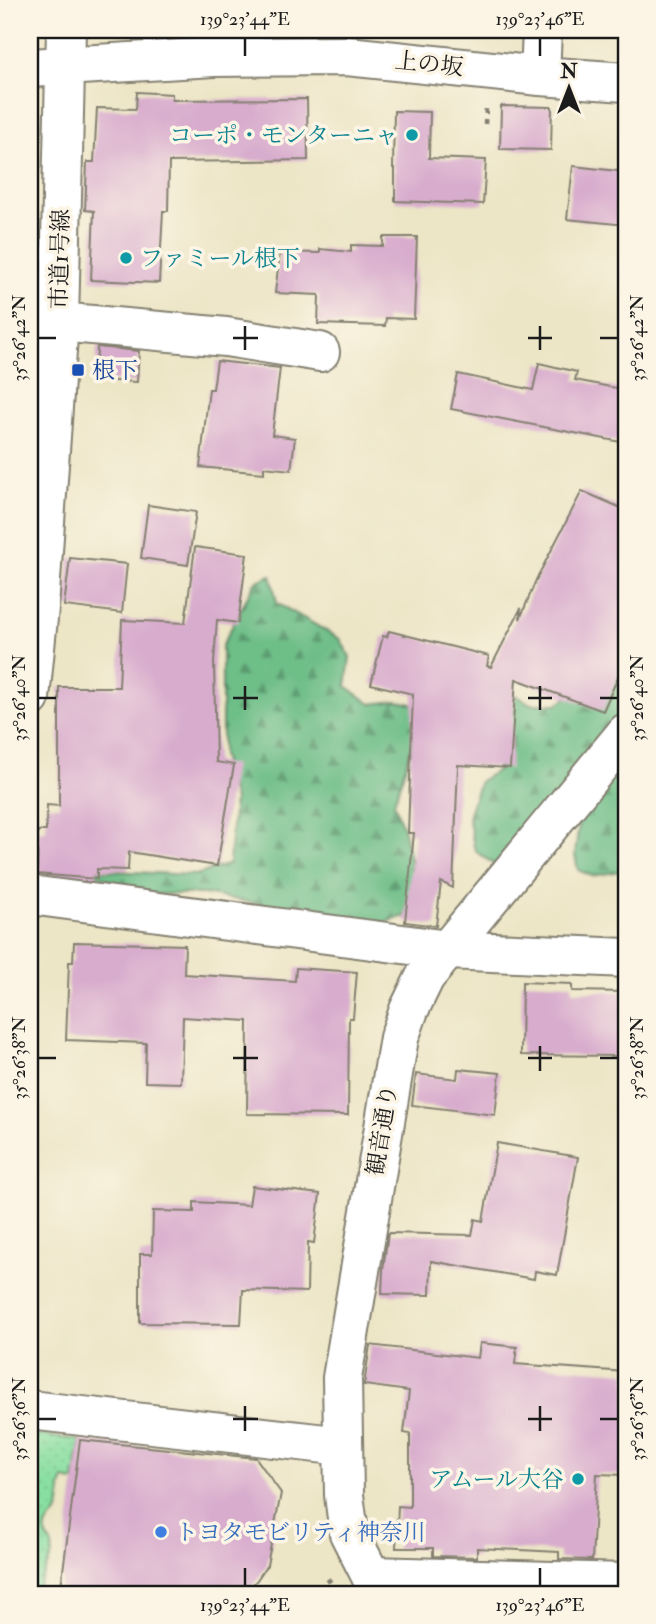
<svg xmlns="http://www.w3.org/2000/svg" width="656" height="1624" font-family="'IM FELL Double Pica','Noto Serif JP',serif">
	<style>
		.forest { fill: url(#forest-firs); stroke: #456d52; stroke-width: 2 }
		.garden { fill: url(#garden-dots); stroke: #527e5f; stroke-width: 2 }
		.building { fill: #d8accd }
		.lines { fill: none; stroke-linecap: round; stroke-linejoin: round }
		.minor-casing { stroke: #848071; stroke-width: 42 }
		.major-casing { stroke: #848071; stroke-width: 42 }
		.path { stroke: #848071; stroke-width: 4.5; stroke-dasharray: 5 5; stroke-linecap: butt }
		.minor { stroke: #fff; stroke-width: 38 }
		.major { stroke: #fff; stroke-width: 38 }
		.ticks { fill: none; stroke: #1c1c1c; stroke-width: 2.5 }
		.culture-dot { fill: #0f9aa8; stroke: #fcf5e5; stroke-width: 2.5 }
		.transit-dot { fill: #1a4fb4; stroke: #fcf5e5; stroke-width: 2.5 }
		.shop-dot { fill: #3f7fe0; stroke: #fcf5e5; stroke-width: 2.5 }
		.labels { text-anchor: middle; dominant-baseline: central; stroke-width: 7; stroke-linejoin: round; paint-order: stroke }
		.street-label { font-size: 23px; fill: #1c1c1c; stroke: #fcf5e5 }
		.culture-label { font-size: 23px; fill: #0d838f; stroke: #fcf5e5; text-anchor: end }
		.transit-label { font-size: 23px; fill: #164399; stroke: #fcf5e5; text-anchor: start }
		.shop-label { font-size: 23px; fill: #366cbe; stroke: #fcf5e5; text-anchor: start }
		.neatline { fill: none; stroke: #1c1c1c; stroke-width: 2.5 }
		.ticks-label { font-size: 18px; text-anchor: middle; fill: #1c1c1c }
	</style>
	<defs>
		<pattern id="forest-firs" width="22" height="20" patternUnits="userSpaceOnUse" patternTransform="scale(1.75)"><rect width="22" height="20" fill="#6ebe88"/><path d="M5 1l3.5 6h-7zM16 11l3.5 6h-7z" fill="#5a9a6e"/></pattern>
		<pattern id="garden-dots" width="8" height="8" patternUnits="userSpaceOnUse" patternTransform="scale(1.75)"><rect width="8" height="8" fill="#89dfa2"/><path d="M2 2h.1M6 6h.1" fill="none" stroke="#76bf8b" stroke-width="1.8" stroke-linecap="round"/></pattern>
	</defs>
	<rect width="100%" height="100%" fill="#fcf5e5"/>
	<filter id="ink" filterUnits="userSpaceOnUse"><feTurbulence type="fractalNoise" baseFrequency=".0143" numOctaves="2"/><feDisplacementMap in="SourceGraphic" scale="14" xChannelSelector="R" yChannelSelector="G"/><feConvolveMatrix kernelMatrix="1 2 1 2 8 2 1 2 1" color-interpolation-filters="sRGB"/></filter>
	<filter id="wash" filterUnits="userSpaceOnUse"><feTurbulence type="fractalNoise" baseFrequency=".00686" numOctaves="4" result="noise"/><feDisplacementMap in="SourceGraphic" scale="28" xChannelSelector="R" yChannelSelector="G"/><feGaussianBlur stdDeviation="1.57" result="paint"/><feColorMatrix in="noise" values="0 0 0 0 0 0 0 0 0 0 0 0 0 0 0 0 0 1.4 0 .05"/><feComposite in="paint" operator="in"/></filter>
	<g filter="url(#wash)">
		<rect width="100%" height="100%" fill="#ece5c6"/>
		<path class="forest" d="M 271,575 L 277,603 L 340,639 L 350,657 L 346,686 L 371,704 L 396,701 L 417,705 L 414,739 L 394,803 L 404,831 L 413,875 L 406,916 L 386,922 L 344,919 L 204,894 L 148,894 L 121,885 L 87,870 L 196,875 L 229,864 L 234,800 L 222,755 L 222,646 L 255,582 Z
			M 614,673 L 626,679 L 626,870 L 592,876 L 578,870 L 575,855 L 579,822 L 566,800 L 495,865 L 475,851 L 468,816 L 480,781 L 495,772 L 510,754 L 513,737 L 504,722 L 503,688 L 531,704 L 557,704 L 573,693 Z"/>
		<path class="garden" d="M 30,1434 L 80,1440 L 74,1481 L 64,1479 C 58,1489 63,1501 58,1511 C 55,1518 43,1523 46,1534 C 48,1541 54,1544 52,1554 C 48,1569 38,1577 37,1594 L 30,1594 Z"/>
		<g id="blocks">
			<path class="building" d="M 137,92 L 172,94 L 172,100 L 307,99 L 308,160 L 169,162 L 168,211 L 163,211 L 159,283 L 91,280 L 94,211 L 85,210 L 87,162 L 94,162 L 97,108 L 136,109 Z
				M 501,106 L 552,107 L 551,150 L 500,149 Z
				M 394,111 L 430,112 L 429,158 L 486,160 L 483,204 L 395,201 L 395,168 L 393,168 Z
				M 573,166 L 626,172 L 626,225 L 567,219 Z
				M 383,237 L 417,237 L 414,319 L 386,318 L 385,326 L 318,324 L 319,295 L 275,293 L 280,252 L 320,253 L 320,249 L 351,252 L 351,245 L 383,246 Z
				M 97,347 L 139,351 L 137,382 L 96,380 Z
				M 217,361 L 280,368 L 272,435 L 295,438 L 291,470 L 264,467 L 264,473 L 200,467 L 209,389 L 213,389 Z
				M 539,363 L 577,372 L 575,380 L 626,390 L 626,443 L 451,409 L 458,374 L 533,390 Z
				M 582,491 L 626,510 L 626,659 L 603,711 L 516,679 L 510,768 L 458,765 L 453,888 L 441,882 L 436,926 L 405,922 L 414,833 L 408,833 L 413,694 L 371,684 L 383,636 L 387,637 L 389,631 L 489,656 L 487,666 L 491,667 L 521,608 L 520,619 L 536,580 Z
				M 148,505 L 196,512 L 188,565 L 141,558 Z
				M 195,547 L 247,554 L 238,623 L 217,620 L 214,662 L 216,762 L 234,765 L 217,866 L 129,852 L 128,870 L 97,869 L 97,879 L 37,874 L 38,831 L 46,831 L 47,805 L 59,806 L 59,687 L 119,687 L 122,620 L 185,623 Z
				M 70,558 L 127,564 L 122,613 L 64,606 Z
				M 74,942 L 185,945 L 184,974 L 295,981 L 296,968 L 357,972 L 353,1018 L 349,1018 L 348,1115 L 247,1114 L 248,1021 L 183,1017 L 181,1083 L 145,1082 L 146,1043 L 66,1040 L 69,962 L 73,962 Z
				M 522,982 L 572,984 L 572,991 L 626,992 L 626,1034 L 618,1034 L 618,1056 L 521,1055 Z
				M 458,1069 L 500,1073 L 495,1115 L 412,1105 L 416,1074 L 457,1079 Z
				M 497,1143 L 578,1157 L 557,1275 L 535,1271 L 534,1279 L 431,1261 L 430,1295 L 382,1294 L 383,1269 L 388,1233 L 472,1235 L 475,1219 L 483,1221 Z
				M 252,1186 L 320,1194 L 314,1243 L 308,1242 L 307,1292 L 243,1290 L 241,1324 L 140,1323 L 140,1254 L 152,1254 L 153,1211 L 194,1212 L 194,1202 L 249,1205 Z
				M 480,1343 L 517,1347 L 515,1364 L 626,1372 L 626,1475 L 597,1474 L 592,1560 L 559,1559 L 559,1552 L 477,1548 L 477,1557 L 433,1556 L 433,1548 L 396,1548 L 398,1506 L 410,1507 L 410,1434 L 404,1433 L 409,1391 L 364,1385 L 370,1345 L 478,1358 Z
				M 80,1440 L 256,1458 L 281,1493 L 267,1565 L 257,1580 L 245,1594 L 60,1594 Z"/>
		</g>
	</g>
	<g filter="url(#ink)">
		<use href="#blocks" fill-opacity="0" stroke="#848071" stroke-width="2"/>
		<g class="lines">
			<defs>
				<path id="minor" d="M 30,68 L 214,57 L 347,56 L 540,76 L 626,82
					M 540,76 L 542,30
					M 59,322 L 226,337 L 320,352
					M 30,698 L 39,608 L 59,322 L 66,30
					M 30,895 L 448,950 L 626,958
					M 30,1410 L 343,1446
					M 371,1576 L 626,1583"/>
				<path id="major" d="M 380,1594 L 349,1533 L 344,1495 L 342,1378 L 399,1038 L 409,1010 L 425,977 L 626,733"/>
			</defs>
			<use href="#minor" class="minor-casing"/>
			<use href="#major" class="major-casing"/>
			<path class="path" d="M 485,124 L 486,109
				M 311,1594 L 331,1579"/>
			<use href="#minor" class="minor"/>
			<use href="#major" class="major"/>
		</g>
	</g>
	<path class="ticks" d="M 245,38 L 245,56M 540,38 L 540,56M 245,326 L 245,350M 540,326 L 540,350M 38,338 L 56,338M 233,338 L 258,338M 528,338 L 552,338M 600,338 L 618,338M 245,686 L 245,710M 540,686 L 540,710M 38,698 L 56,698M 233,698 L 258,698M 528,698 L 552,698M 600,698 L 618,698M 245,1046 L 245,1071M 540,1046 L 540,1071M 38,1058 L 56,1058M 233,1058 L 258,1058M 528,1058 L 552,1058M 600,1058 L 618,1058M 245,1406 L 245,1431M 540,1406 L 540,1431M 38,1419 L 56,1419M 233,1419 L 258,1419M 528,1419 L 552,1419M 600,1419 L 618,1419M 245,1568 L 245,1586M 540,1568 L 540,1586"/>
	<g class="culture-dot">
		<circle cx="412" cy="135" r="7"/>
		<circle cx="126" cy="258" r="7"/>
		<circle cx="578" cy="1479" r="7"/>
	</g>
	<rect class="transit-dot" x="71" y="363" width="14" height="14" rx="3.5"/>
	<circle class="shop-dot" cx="161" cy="1532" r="7"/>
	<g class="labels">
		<g class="street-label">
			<text transform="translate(429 64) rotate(6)">上の坂</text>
			<text transform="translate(60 259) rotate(-89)">市道1号線</text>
			<text transform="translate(382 1130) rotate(-81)">観音通り</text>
		</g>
		<g class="culture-label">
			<text x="398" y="135">コーポ・モンターニャ</text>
			<text x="140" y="258" text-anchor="start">ファミール根下</text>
			<text x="564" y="1479">アムール大谷</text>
		</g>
		<g class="transit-label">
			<text x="92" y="370">根下</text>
		</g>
		<g class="shop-label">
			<text x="175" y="1532">トヨタモビリティ神奈川</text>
		</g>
	</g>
	<rect width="656" height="1624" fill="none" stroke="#fcf5e5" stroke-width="77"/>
	<g transform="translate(569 88)" stroke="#fcf5e5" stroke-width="5" paint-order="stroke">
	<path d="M0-5L12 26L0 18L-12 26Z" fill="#1c1c1c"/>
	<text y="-10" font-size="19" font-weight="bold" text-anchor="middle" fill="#1c1c1c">N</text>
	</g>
	<rect x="38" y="38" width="580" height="1548" class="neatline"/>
	<g class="ticks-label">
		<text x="245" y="25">139°23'44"E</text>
		<text x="540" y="25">139°23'46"E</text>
		<text transform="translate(19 338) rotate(-90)" y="6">35°26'42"N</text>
		<text transform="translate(637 338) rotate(-90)" y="6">35°26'42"N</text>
		<text transform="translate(19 698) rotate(-90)" y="6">35°26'40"N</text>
		<text transform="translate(637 698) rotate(-90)" y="6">35°26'40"N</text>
		<text transform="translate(19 1058) rotate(-90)" y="6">35°26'38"N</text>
		<text transform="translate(637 1058) rotate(-90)" y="6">35°26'38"N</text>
		<text transform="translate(19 1419) rotate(-90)" y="6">35°26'36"N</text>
		<text transform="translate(637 1419) rotate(-90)" y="6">35°26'36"N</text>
		<text x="245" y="1611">139°23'44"E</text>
		<text x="540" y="1611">139°23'46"E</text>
	</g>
</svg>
